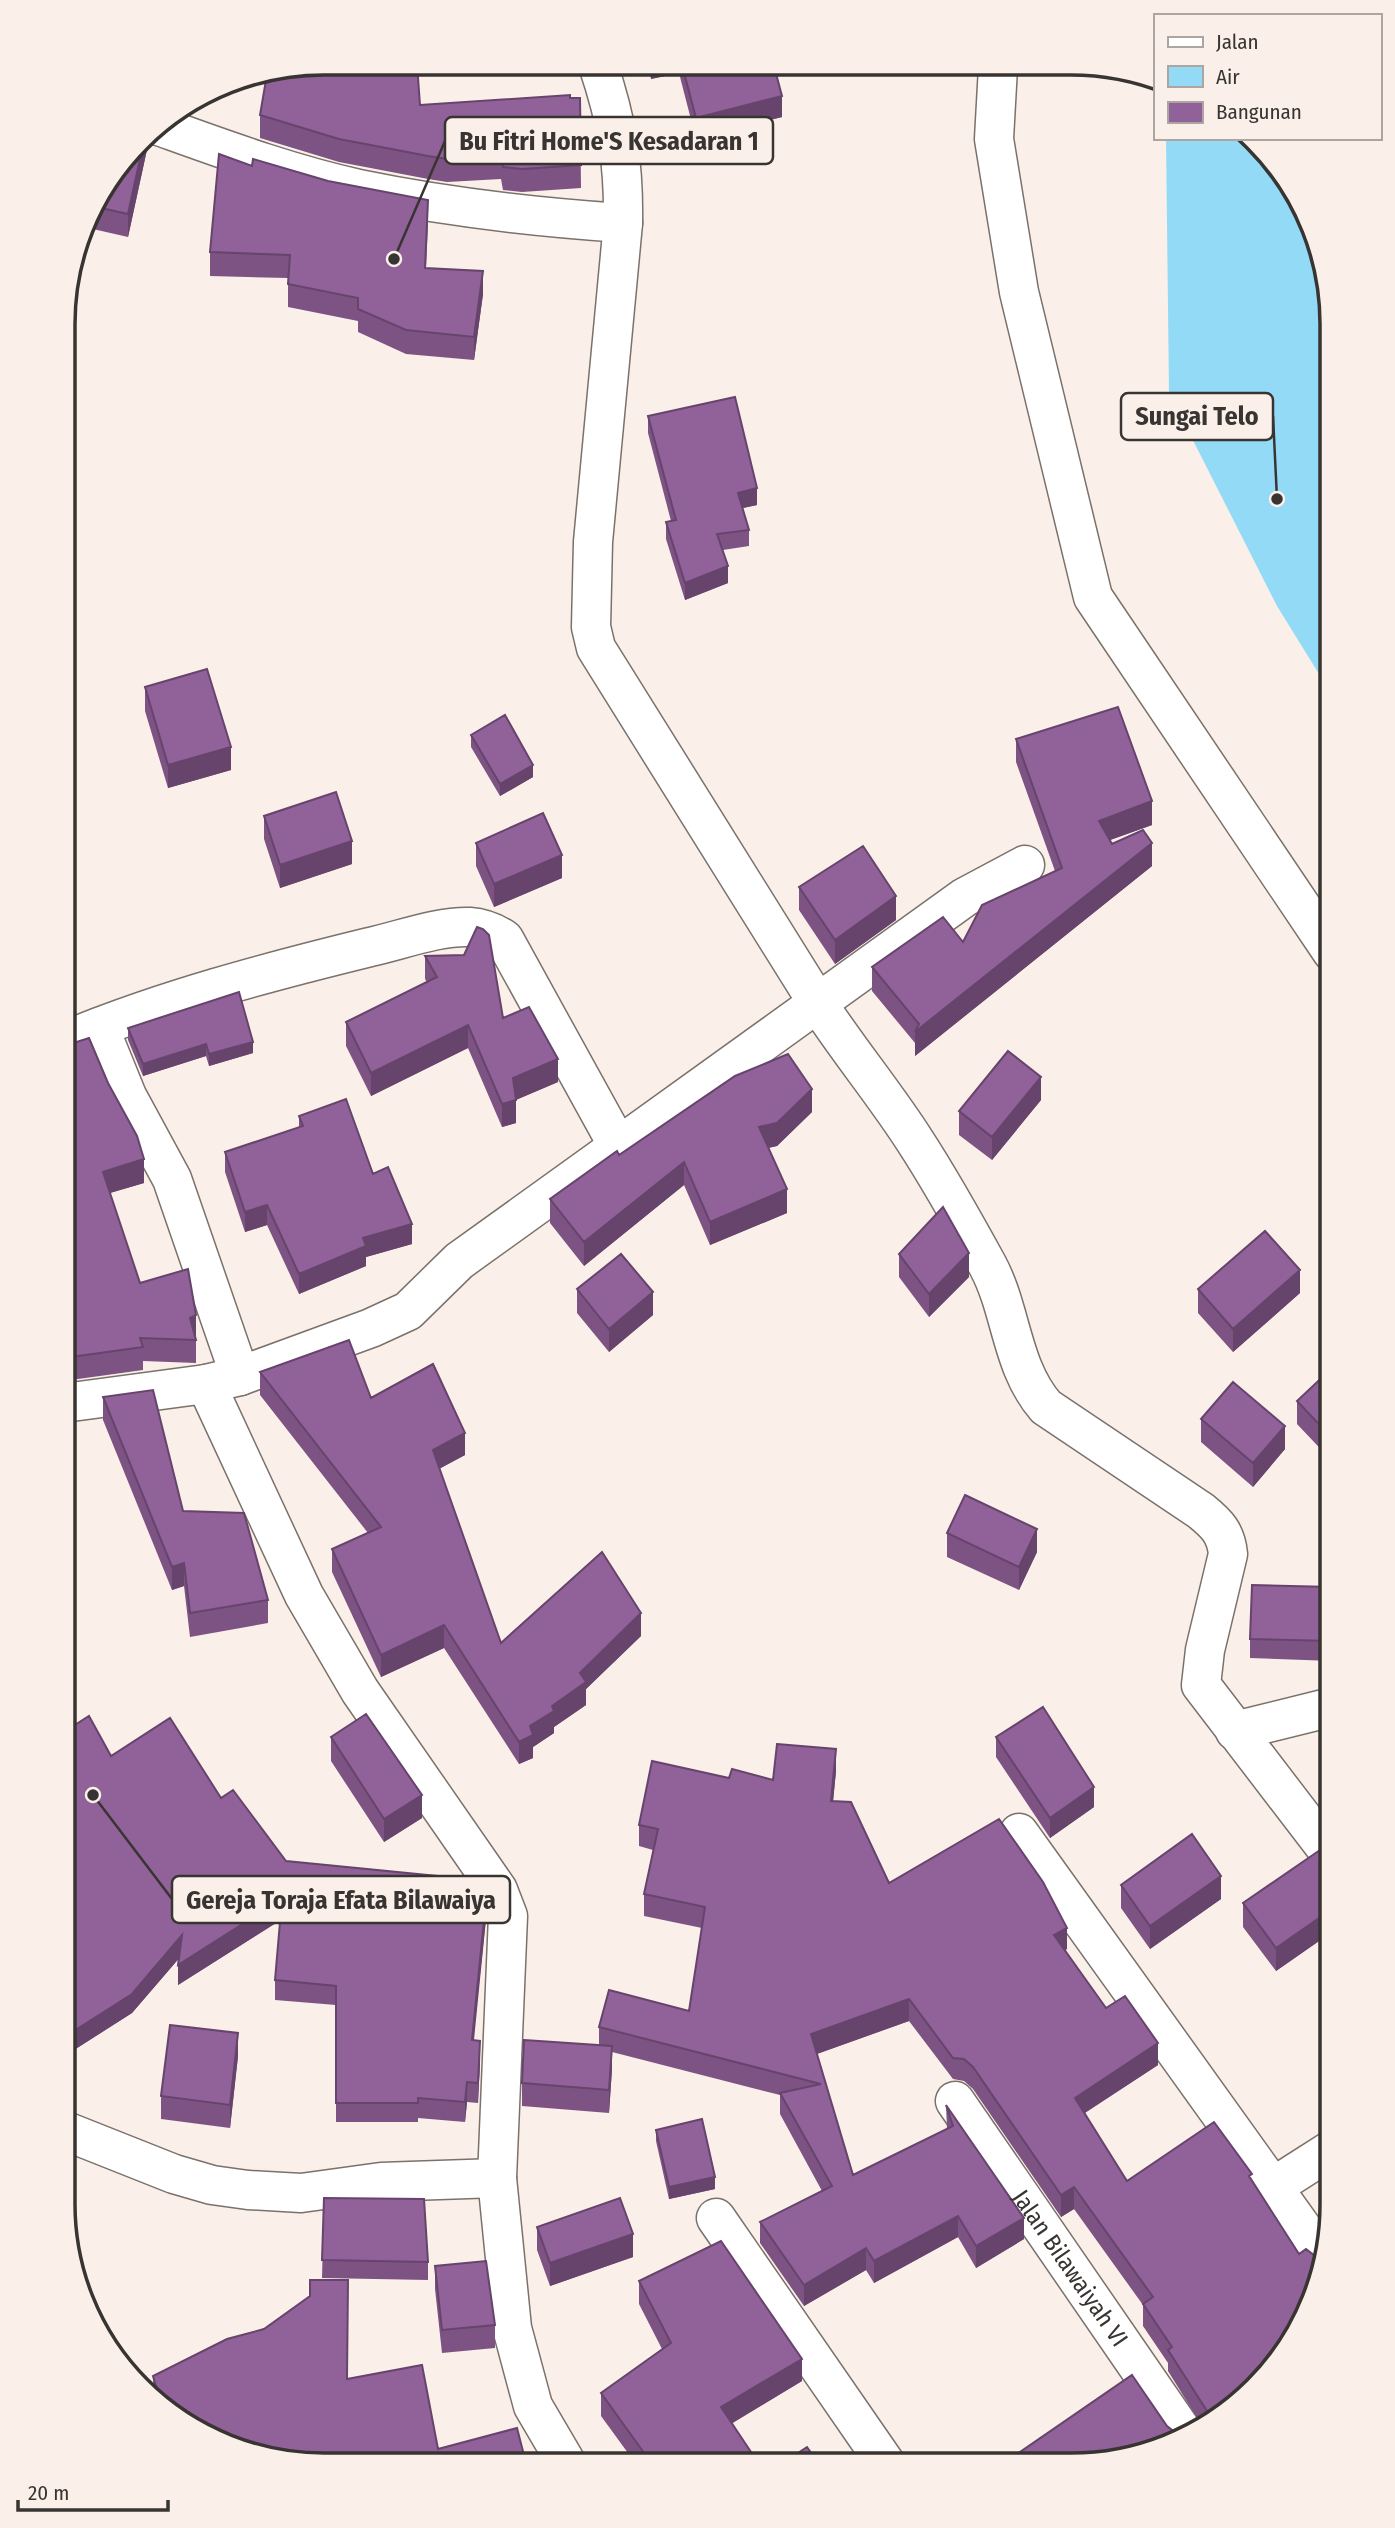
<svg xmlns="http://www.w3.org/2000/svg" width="1395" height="2528" font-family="'Fira Sans Condensed',sans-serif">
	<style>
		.water { fill: #93daf6 }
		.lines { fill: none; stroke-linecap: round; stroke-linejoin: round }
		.minor-casing { stroke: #7a716b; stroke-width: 41 }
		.minor { stroke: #fff; stroke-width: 38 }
		.wall { fill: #7d5384 }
		.shaded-wall { fill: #66446c }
		.building { fill: #91619a; stroke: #66446c; stroke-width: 2 }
		.labels { text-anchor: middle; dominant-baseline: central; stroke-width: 7; stroke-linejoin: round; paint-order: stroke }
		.street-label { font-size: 24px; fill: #383432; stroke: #fbf0e9 }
		.rim { fill: none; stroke: #383432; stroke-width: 3.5 }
		.leader { fill: none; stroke: #383432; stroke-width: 2.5 }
		.callout-dot { fill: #383432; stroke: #fbf0e9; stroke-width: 2.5 }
		.callout { fill: #fbf0e9; stroke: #383432; stroke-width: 2.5 }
		.callout-label { font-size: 26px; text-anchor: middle; font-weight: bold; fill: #383432 }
	</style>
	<rect width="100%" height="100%" fill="#fbf0e9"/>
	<path class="water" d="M 1166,138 L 1252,138 L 1288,179 L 1318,240 L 1332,324 L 1332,695 L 1277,606 L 1169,393 Z"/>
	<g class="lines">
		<defs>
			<g id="minor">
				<path d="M 598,65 C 617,121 624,164 623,223 L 593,542 L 591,627 L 596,648 L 817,1002 C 848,1050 885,1094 915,1141 C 941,1181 965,1224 988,1266 C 1012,1311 1011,1367 1046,1407 L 1201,1511 C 1217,1524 1226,1533 1228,1554 L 1205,1650 L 1201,1685 L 1332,1856"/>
				<path d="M 998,67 L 994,139 L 1019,292 L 1093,597 L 1332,952"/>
				<path d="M 156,125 C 223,149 290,174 359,189 C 446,207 535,217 623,223"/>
				<path d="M 99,1027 L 127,1096 L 172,1179 L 240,1376"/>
				<path d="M 64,1041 C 162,1000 268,972 370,947 C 402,940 437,926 470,927 C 483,928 493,932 504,939 L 617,1144"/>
				<path d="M 206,1384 L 304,1595 L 360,1691 L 498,1890 L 508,1916 L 497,2178 L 512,2328 L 533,2406 L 567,2464"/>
				<path d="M 64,1403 L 206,1384 L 240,1376 L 371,1328 L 408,1311 L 459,1261 L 965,897 L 1025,865"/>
				<path d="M 1235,1731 L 1332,1707"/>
				<path d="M 1019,1833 L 1323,2257"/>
				<path id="s1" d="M 955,2101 L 1185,2435"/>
				<path d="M 63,2130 L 174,2174 L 212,2185 L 248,2190 L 301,2193 L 381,2182 L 497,2178"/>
				<path d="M 1273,2187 L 1331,2150"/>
				<path d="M 716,2218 L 886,2464"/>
			</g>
		</defs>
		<use href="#minor" class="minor-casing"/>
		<use href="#minor" class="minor"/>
	</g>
	<path class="wall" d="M 648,65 L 774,66 L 782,117 L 696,139 L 679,73 L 651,79 Z
		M 580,98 L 581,188 L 522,192 L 503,190 L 501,179 L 447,182 L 428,179 L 339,162 L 260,138 L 260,115 L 420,105 Z
		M 148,132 L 148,145 L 128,237 L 84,227 L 90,208 Z
		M 252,166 L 428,224 L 426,268 L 483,294 L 474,360 L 406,354 L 358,332 L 358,321 L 288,307 L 288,278 L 210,276 L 210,252 Z
		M 648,416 L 757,505 L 743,508 L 749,530 L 749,546 L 723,550 L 728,583 L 685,600 L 666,539 L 666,522 L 671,521 L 648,433 Z
		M 145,687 L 231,770 L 168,788 L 145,711 Z
		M 471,735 L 533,777 L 500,796 L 471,747 Z
		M 1016,739 L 1152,825 L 1110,840 L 1112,844 L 1152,866 L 915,1056 L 915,1043 L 872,991 L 872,967 L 963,942 L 1055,871 L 1016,762 Z
		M 264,816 L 352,864 L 280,888 L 264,839 Z
		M 476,843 L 562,878 L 494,907 L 476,866 Z
		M 799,887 L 896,920 L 835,964 L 799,910 Z
		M 425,956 L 503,1018 L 558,1082 L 516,1100 L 516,1123 L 502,1127 L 468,1048 L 371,1096 L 346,1046 L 346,1022 L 427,982 L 425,979 Z
		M 128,1028 L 253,1053 L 209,1066 L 206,1056 L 143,1076 L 128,1040 Z
		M 64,1046 L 144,1183 L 110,1193 L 140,1283 L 196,1338 L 196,1363 L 143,1361 L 143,1370 L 71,1380 L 70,1374 L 64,1376 Z
		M 1041,1100 L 992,1160 L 959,1135 L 959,1111 Z
		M 812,1112 L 777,1146 L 768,1148 L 787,1213 L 710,1245 L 684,1185 L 584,1266 L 550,1223 L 550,1199 L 619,1155 Z
		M 299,1116 L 373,1174 L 412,1244 L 366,1257 L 366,1266 L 299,1294 L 267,1225 L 245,1232 L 225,1172 L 225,1152 L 299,1128 Z
		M 899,1254 L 969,1277 L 929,1317 L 899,1277 Z
		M 577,1289 L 653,1315 L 609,1352 L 577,1313 Z
		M 1198,1289 L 1300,1293 L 1233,1352 L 1198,1313 Z
		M 1332,1368 L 1332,1461 L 1297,1424 L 1297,1401 Z
		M 260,1372 L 371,1398 L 465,1455 L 439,1469 L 501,1643 L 641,1636 L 586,1689 L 586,1705 L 554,1727 L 554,1733 L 533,1747 L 533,1758 L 519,1764 L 444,1648 L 381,1677 L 332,1572 L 332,1549 L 368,1533 L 260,1395 Z
		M 103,1397 L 183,1511 L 268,1600 L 268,1623 L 190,1637 L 184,1586 L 172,1590 L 103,1420 Z
		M 1201,1419 L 1285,1449 L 1253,1487 L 1201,1442 Z
		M 947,1533 L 1037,1552 L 1019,1590 L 947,1557 Z
		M 1332,1587 L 1332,1661 L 1250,1658 L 1250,1639 Z
		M 64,1732 L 111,1756 L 221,1798 L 286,1861 L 486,1919 L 473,2040 L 480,2060 L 478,2103 L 467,2102 L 465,2122 L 418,2118 L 418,2122 L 336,2122 L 336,2005 L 275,2000 L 275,1980 L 281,1920 L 178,1985 L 179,1958 L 132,2013 L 63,2057 Z
		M 331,1737 L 422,1818 L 384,1842 L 331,1761 Z
		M 996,1737 L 1094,1807 L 1050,1838 L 996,1757 Z
		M 836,1771 L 833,1801 L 889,1883 L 1067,1949 L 1065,1950 L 1106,2008 L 1158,2065 L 1085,2113 L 1127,2181 L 1252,2181 L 1299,2254 L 1315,2256 L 1202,2426 L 1168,2371 L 1168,2363 L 1143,2326 L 1143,2305 L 1074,2209 L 1061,2217 L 973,2089 L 964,2081 L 953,2079 L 909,2021 L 817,2054 L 853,2175 L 947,2129 L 946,2105 L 1024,2239 L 976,2268 L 958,2237 L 874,2283 L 866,2270 L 804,2306 L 760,2243 L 760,2222 L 822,2191 L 780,2114 L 780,2095 L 612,2052 L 612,2069 L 609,2113 L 522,2106 L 522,2083 L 599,2045 L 599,2027 L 689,2011 L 702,1928 L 644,1916 L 644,1894 L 653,1850 L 639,1846 L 639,1825 L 729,1778 L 773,1780 Z
		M 1332,1853 L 1332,1932 L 1276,1971 L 1243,1927 L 1243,1903 Z
		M 1121,1885 L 1221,1899 L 1150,1949 L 1121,1908 Z
		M 1331,2008 L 1331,2035 L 1330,2032 L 1330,2009 Z
		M 238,2056 L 230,2128 L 161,2119 L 161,2096 Z
		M 656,2130 L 715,2189 L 669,2199 L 656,2141 Z
		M 324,2198 L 428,2262 L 428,2280 L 322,2278 Z
		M 537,2227 L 633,2257 L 550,2286 L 537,2250 Z
		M 435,2266 L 495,2325 L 495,2348 L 442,2353 L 435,2289 Z
		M 639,2281 L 802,2381 L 732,2423 L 759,2464 L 636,2464 L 601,2416 L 601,2393 L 662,2349 L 639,2304 Z
		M 153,2376 L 348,2379 L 438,2449 L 209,2438 L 154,2401 Z"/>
	<path class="shaded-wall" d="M 651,65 L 679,65 L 679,73 L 651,79 Z
		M 782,96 L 782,117 L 696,139 L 696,118 Z
		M 148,132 L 148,145 L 128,237 L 128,214 L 145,136 Z
		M 483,271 L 483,294 L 474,360 L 474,337 Z
		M 757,488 L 757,505 L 738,509 L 738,493 Z
		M 728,566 L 728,583 L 685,600 L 685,583 Z
		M 231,747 L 231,770 L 168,788 L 168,765 Z
		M 533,765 L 533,777 L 500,796 L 500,784 Z
		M 1152,801 L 1152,825 L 1099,844 L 1099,821 Z
		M 352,841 L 352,864 L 280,888 L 280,865 Z
		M 1152,843 L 1152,866 L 915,1056 L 915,1032 Z
		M 562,855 L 562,878 L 494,907 L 494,884 Z
		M 896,896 L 896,920 L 835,964 L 835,940 Z
		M 468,1025 L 468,1048 L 371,1096 L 371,1073 Z
		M 253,1042 L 253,1053 L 209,1066 L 209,1054 Z
		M 206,1044 L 206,1056 L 143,1076 L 143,1064 Z
		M 558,1059 L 558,1082 L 513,1101 L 516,1100 L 516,1123 L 502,1127 L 502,1104 L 513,1078 Z
		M 1041,1077 L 1041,1100 L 992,1160 L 992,1137 Z
		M 812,1089 L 812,1112 L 777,1146 L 759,1150 L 759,1127 Z
		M 144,1159 L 144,1183 L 103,1195 L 103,1172 Z
		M 684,1162 L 684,1185 L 584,1266 L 584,1242 Z
		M 787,1189 L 787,1213 L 710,1245 L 710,1222 Z
		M 267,1205 L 267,1225 L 245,1232 L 245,1212 Z
		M 412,1224 L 412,1244 L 366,1257 L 366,1266 L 299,1294 L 299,1274 L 363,1238 Z
		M 969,1253 L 969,1277 L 929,1317 L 929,1294 Z
		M 1300,1270 L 1300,1293 L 1233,1352 L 1233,1329 Z
		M 653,1292 L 653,1315 L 609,1352 L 609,1329 Z
		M 196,1315 L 196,1338 L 192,1340 L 190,1318 Z
		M 70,1350 L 70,1374 L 64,1376 L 64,1352 Z
		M 1285,1426 L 1285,1449 L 1253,1487 L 1253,1463 Z
		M 465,1433 L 465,1455 L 433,1472 L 433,1450 Z
		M 1037,1529 L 1037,1552 L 1019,1590 L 1019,1567 Z
		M 184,1563 L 184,1586 L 172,1590 L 172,1567 Z
		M 641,1613 L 641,1636 L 586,1689 L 586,1705 L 554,1727 L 554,1733 L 533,1747 L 533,1758 L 519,1764 L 519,1742 L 530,1726 L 552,1706 L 580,1673 Z
		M 444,1625 L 444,1648 L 381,1677 L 381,1655 Z
		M 836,1749 L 836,1771 L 831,1823 L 831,1801 Z
		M 1094,1787 L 1094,1807 L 1050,1838 L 1050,1818 Z
		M 422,1795 L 422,1818 L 384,1842 L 384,1819 Z
		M 1221,1876 L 1221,1899 L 1150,1949 L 1150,1926 Z
		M 282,1899 L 282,1919 L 178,1985 L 178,1965 Z
		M 486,1900 L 486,1919 L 472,2060 L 472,2040 Z
		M 1332,1909 L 1332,1932 L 1276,1971 L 1276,1948 Z
		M 1067,1928 L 1067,1949 L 1054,1957 L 1054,1935 Z
		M 182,1935 L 182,1955 L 132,2013 L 63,2057 L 63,2038 Z
		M 909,1999 L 909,2021 L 811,2056 L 811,2034 Z
		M 238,2033 L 238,2056 L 230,2128 L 230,2105 Z
		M 480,2041 L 480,2060 L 478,2103 L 478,2083 Z
		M 1158,2043 L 1158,2065 L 1075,2119 L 1075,2098 Z
		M 612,2046 L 612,2069 L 609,2113 L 609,2090 Z
		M 467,2082 L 467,2102 L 465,2122 L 465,2102 Z
		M 715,2177 L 715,2189 L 669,2199 L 669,2187 Z
		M 1074,2187 L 1074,2209 L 1061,2217 L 1061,2195 Z
		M 958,2216 L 958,2237 L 874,2283 L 874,2261 Z
		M 1024,2218 L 1024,2239 L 976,2268 L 976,2246 Z
		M 633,2234 L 633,2257 L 550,2286 L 550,2263 Z
		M 866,2248 L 866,2270 L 804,2306 L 804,2285 Z
		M 802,2359 L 802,2381 L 721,2430 L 721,2407 Z"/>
	<path class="building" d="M 324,63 L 417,64 L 420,105 L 570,95 L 570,98 L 580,98 L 581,165 L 522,169 L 503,167 L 501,156 L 447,159 L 428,156 L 339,139 L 260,115 L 267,74 Z
		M 682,65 L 774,66 L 782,96 L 696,118 Z
		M 145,136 L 128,214 L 92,206 Z
		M 219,154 L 252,166 L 253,159 L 328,181 L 428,200 L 425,268 L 483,271 L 474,337 L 406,330 L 358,309 L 358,298 L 288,284 L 290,255 L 210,252 Z
		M 735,397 L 757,488 L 738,493 L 749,530 L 717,534 L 728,566 L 685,583 L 666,522 L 676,520 L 648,416 Z
		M 207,669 L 231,747 L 168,765 L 145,687 Z
		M 1118,707 L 1152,801 L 1099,821 L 1112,844 L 1143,830 L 1152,843 L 915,1032 L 919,1024 L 872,967 L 943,917 L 963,942 L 982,905 L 1062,868 L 1016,739 Z
		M 505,715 L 533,765 L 500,784 L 471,735 Z
		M 336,792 L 352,841 L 280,865 L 264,816 Z
		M 543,813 L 562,855 L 494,884 L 476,843 Z
		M 863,846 L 896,896 L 835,940 L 799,887 Z
		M 477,927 L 483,929 L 489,935 L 503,1018 L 529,1007 L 558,1059 L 513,1078 L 516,1100 L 502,1104 L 468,1025 L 371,1073 L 346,1022 L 437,977 L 425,956 L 464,955 Z
		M 239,992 L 253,1042 L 209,1054 L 206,1044 L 143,1064 L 128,1028 Z
		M 89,1038 L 108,1083 L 137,1136 L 144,1159 L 103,1172 L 140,1283 L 188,1269 L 196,1315 L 190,1318 L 196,1340 L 140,1338 L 143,1347 L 71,1357 L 70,1350 L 64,1352 L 64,1046 Z
		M 1008,1051 L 1041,1077 L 992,1137 L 959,1111 Z
		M 788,1054 L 812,1089 L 777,1123 L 759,1127 L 787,1189 L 710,1222 L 684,1162 L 584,1242 L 550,1199 L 617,1151 L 619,1155 L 735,1076 Z
		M 346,1099 L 373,1174 L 388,1167 L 412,1224 L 363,1238 L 366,1246 L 299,1274 L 267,1205 L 245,1212 L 225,1152 L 303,1126 L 299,1116 Z
		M 943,1207 L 969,1253 L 929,1294 L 899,1254 Z
		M 1265,1231 L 1300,1270 L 1233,1329 L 1198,1289 Z
		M 621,1254 L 653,1292 L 609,1329 L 577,1289 Z
		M 349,1340 L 371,1398 L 433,1364 L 465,1433 L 433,1450 L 501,1643 L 602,1552 L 641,1613 L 580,1673 L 586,1682 L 552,1706 L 554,1711 L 530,1726 L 533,1735 L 519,1742 L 444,1625 L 381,1655 L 332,1549 L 381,1527 L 260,1372 Z
		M 1332,1368 L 1332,1438 L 1297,1401 Z
		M 1233,1382 L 1285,1426 L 1253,1463 L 1201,1419 Z
		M 153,1390 L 183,1511 L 244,1513 L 268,1600 L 190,1613 L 184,1563 L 172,1567 L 103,1397 Z
		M 965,1495 L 1037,1529 L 1019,1567 L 947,1533 Z
		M 1252,1585 L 1332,1587 L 1332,1641 L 1250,1639 Z
		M 1043,1707 L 1094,1787 L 1050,1818 L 996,1737 Z
		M 366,1714 L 422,1795 L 384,1819 L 331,1737 Z
		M 89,1716 L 111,1756 L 170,1718 L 221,1798 L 233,1790 L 286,1861 L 478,1880 L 486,1900 L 472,2040 L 480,2041 L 478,2083 L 467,2082 L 465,2102 L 418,2098 L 418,2103 L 336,2103 L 336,1986 L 275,1980 L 282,1899 L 178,1965 L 182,1935 L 132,1994 L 63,2038 L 64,1732 Z
		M 777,1744 L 836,1749 L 831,1801 L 851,1802 L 889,1883 L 999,1819 L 1043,1882 L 1067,1928 L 1054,1935 L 1106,2008 L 1125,1996 L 1158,2043 L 1075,2098 L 1127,2181 L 1214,2122 L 1252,2174 L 1249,2176 L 1299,2254 L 1306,2249 L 1315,2256 L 1323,2257 L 1312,2303 L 1278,2362 L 1229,2411 L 1202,2426 L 1205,2422 L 1207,2411 L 1168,2350 L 1172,2347 L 1143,2304 L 1153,2297 L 1074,2187 L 1061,2195 L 973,2067 L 964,2059 L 953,2058 L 909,1999 L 811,2034 L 853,2175 L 953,2126 L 946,2105 L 1024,2218 L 976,2246 L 958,2216 L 874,2261 L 866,2248 L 804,2285 L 760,2222 L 832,2186 L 780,2093 L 821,2084 L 599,2027 L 609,1990 L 689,2011 L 705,1907 L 644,1894 L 658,1829 L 639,1825 L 652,1761 L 729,1778 L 732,1769 L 773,1780 Z
		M 1192,1834 L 1221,1876 L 1150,1926 L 1121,1885 Z
		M 1320,1850 L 1332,1853 L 1332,1909 L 1276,1948 L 1243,1903 Z
		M 170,2025 L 238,2033 L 230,2105 L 161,2096 Z
		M 524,2040 L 612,2046 L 609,2090 L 522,2083 Z
		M 702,2119 L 715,2177 L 669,2187 L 656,2130 Z
		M 324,2198 L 424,2199 L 428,2262 L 322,2260 Z
		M 620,2198 L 633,2234 L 550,2263 L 537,2227 Z
		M 721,2241 L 802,2359 L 721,2407 L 759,2464 L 639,2464 L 639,2463 L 647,2457 L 601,2393 L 671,2343 L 639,2281 Z
		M 486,2261 L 495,2325 L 442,2330 L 435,2266 Z
		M 310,2280 L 348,2280 L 347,2379 L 422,2365 L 438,2449 L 517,2428 L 526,2463 L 290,2463 L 209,2438 L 162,2407 L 153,2376 L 227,2339 L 264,2329 L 310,2296 Z
		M 84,2291 L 90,2314 L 79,2292 Z
		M 1132,2375 L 1167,2426 L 1176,2433 L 1186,2435 L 1155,2451 L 1071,2465 L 1001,2465 Z
		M 807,2447 L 819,2464 L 781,2464 Z"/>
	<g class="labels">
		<g class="street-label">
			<text stroke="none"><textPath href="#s1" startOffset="203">Jalan Bilawaiyah VI</textPath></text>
		</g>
	</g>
	<path d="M0 0H1395V2528H0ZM324 75H1071A249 249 0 0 1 1320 324V2204A249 249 0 0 1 1071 2453H324A249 249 0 0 1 75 2204V324A249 249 0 0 1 324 75Z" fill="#fbf0e9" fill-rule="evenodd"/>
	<path class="rim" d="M324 75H1071A249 249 0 0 1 1320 324V2204A249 249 0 0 1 1071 2453H324A249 249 0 0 1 75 2204V324A249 249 0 0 1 324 75Z"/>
	<path class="leader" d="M394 259L445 141M1277 499L1273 416M93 1795L172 1899"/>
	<g class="callout-dot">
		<circle cx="394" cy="259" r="7"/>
		<circle cx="1277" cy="499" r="7"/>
		<circle cx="93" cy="1795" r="7"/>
	</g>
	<g class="callout">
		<rect x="445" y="117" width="328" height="47" rx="7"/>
		<rect x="1121" y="393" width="152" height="47" rx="7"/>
		<rect x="172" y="1876" width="338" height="47" rx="7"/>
	</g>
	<g class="callout-label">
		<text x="609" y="150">Bu Fitri Home'S Kesadaran 1</text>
		<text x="1197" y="425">Sungai Telo</text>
		<text x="341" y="1909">Gereja Toraja Efata Bilawaiya</text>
	</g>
	<rect x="1154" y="14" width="228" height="126" fill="#fbf0e9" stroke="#ada5a0" stroke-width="2"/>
	<rect x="1168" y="37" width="35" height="10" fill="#ffffff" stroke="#ada5a0" stroke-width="2"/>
	<text x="1216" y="49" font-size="21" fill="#383432">Jalan</text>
	<rect x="1168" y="66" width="35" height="21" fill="#93daf6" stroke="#ada5a0" stroke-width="2"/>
	<text x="1216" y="84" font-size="21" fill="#383432">Air</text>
	<rect x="1168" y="102" width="35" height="21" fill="#91619a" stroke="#ada5a0" stroke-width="2"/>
	<text x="1216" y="119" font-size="21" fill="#383432">Bangunan</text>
	<path d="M18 2500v10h150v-10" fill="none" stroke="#383432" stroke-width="3.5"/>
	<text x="28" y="2500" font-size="21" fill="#383432" stroke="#fbf0e9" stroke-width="5" paint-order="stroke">20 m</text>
</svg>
